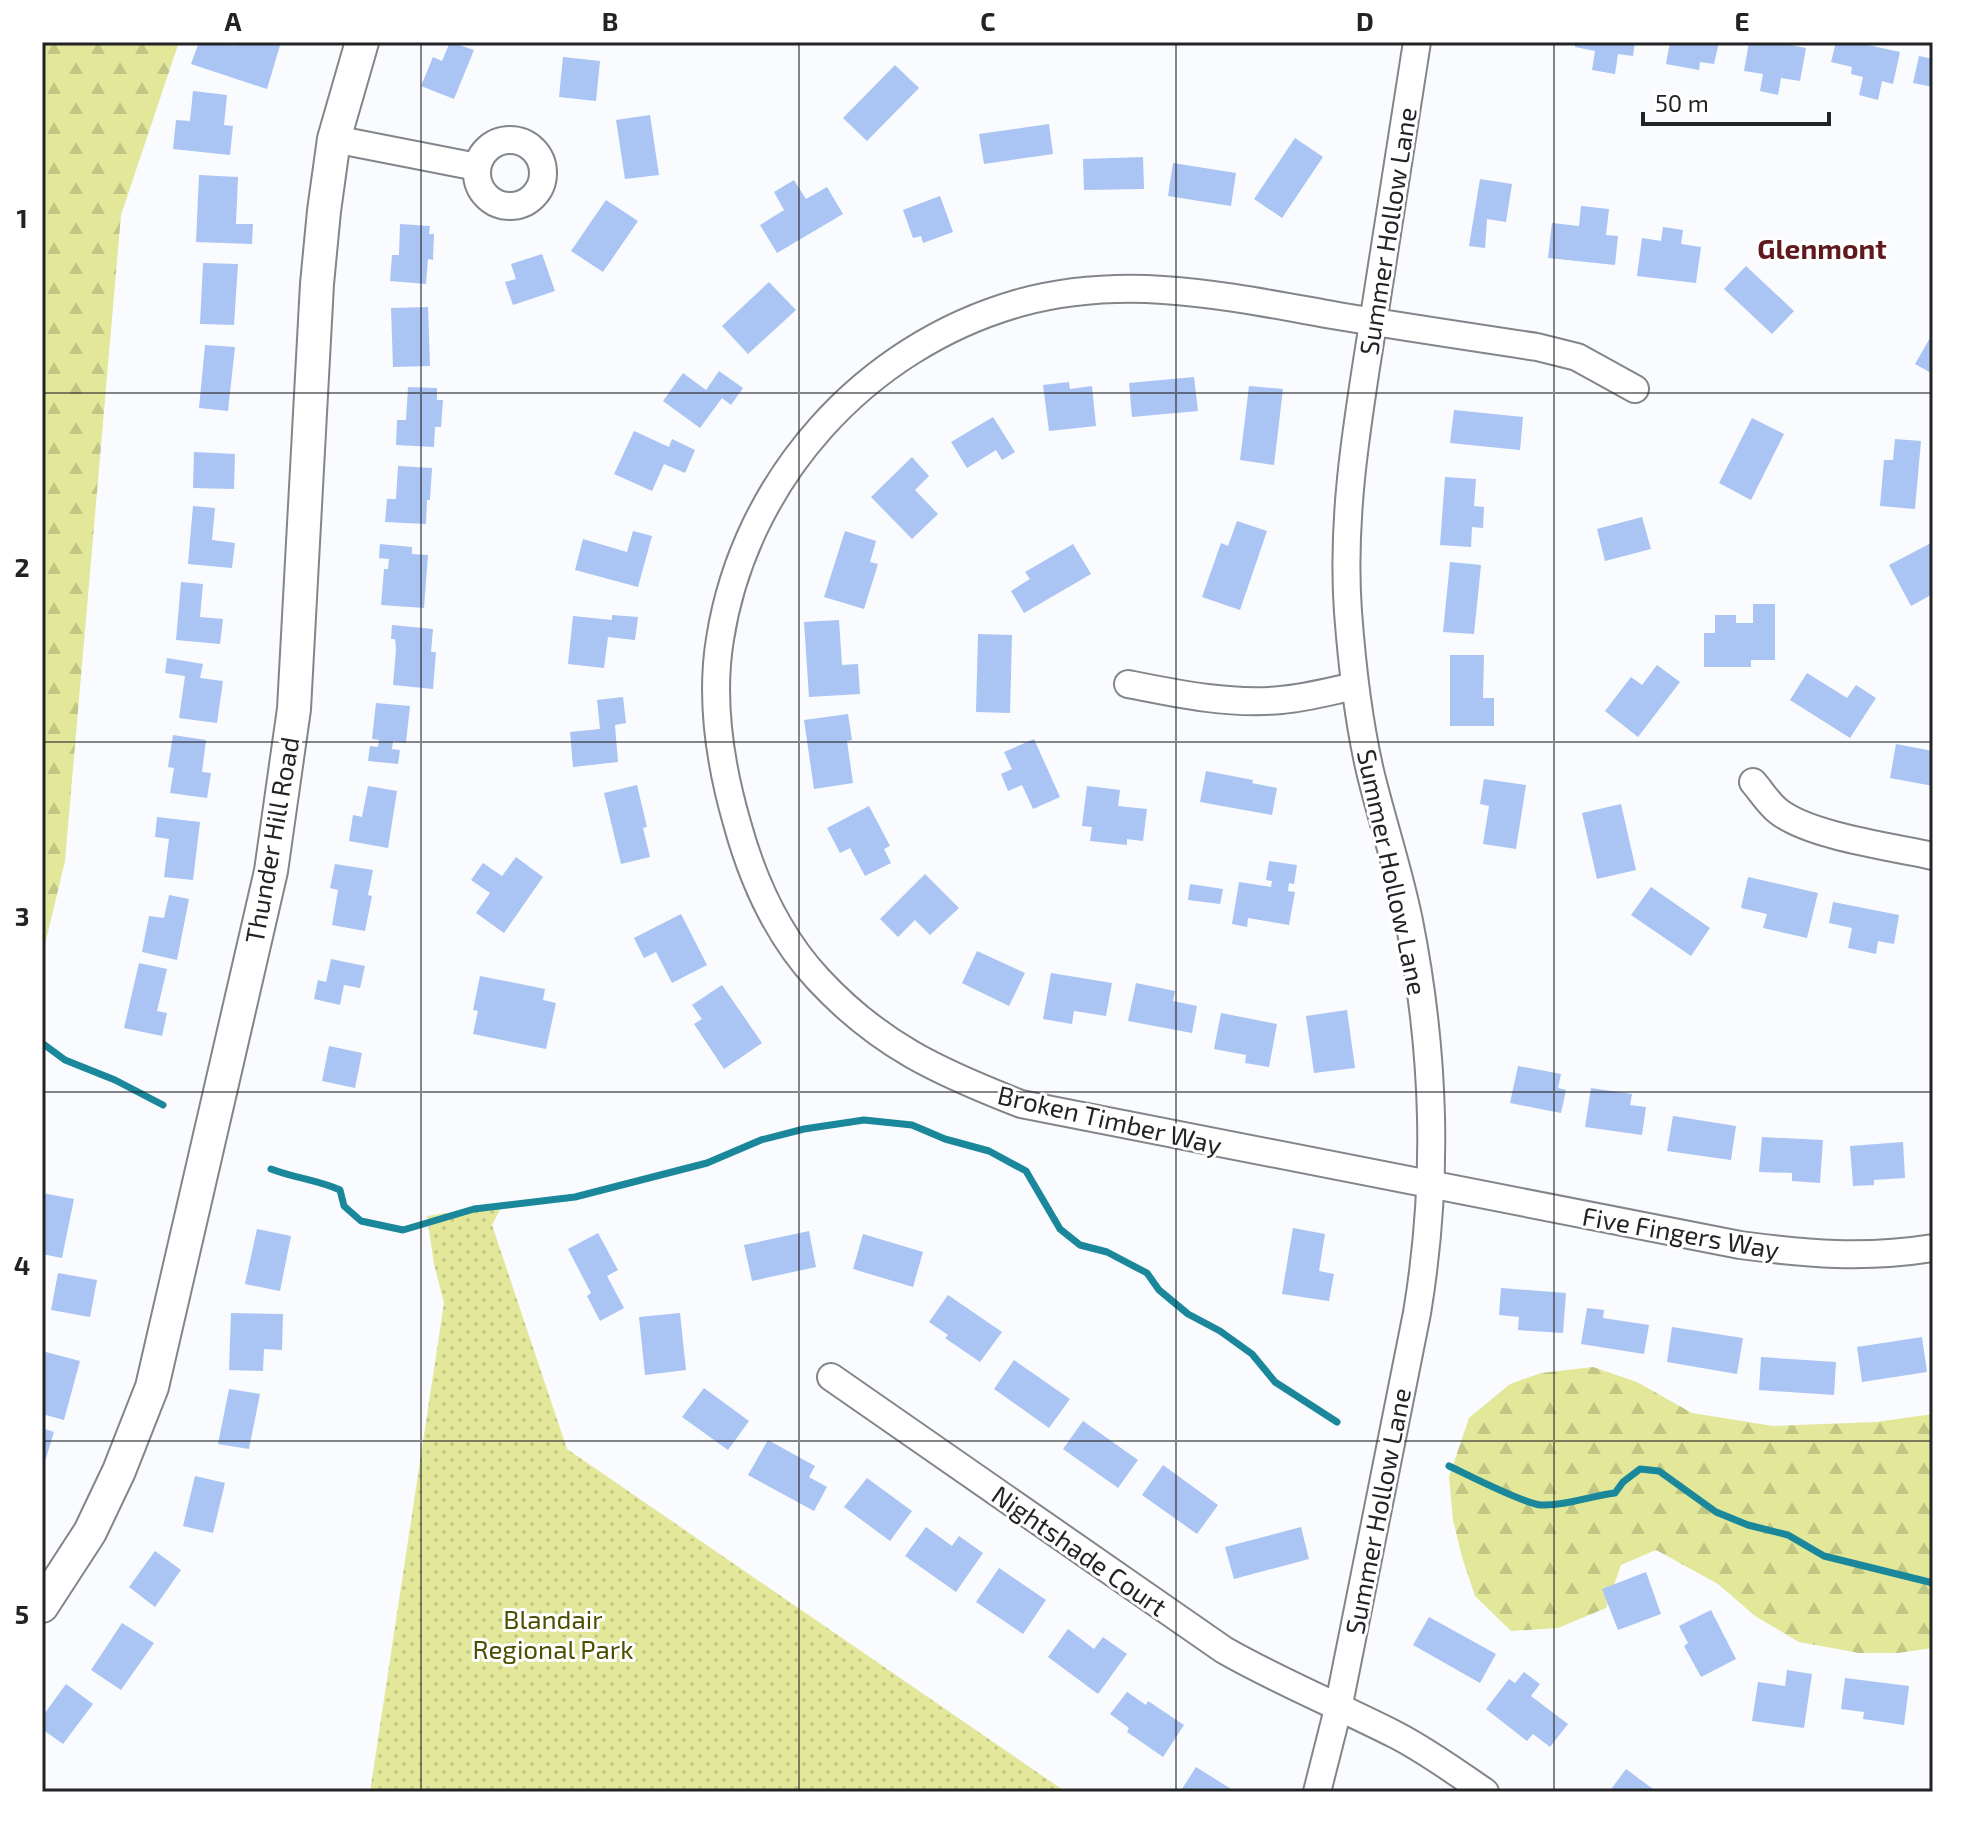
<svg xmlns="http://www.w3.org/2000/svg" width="1975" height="1834" font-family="'Exo 2',sans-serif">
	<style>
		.forest { fill: url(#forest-firs) }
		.park { fill: url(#park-dots) }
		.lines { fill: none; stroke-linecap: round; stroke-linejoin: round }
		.stream { stroke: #1a889a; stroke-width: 7 }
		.building { fill: #aac4f3 }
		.minor-casing { stroke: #828589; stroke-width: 30 }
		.tertiary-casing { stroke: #828589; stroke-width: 36 }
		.minor { stroke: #fff; stroke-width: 26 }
		.tertiary { stroke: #fff; stroke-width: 32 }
		.grid { fill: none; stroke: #222324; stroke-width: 2; stroke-opacity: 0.55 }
		.labels { text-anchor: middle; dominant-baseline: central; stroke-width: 6; stroke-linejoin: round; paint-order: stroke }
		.street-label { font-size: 26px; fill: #222324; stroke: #fff }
		.park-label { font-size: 26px; fill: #4c4e00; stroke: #fff }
		.neighbourhood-label { font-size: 28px; font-weight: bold; fill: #5f191f; stroke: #fff }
		.neatline { fill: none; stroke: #222324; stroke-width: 3 }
		.grid-label { font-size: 26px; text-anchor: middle; font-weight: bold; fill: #222324 }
	</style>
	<defs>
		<pattern id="forest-firs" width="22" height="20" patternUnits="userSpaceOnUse" patternTransform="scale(2)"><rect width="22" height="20" fill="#e2e79a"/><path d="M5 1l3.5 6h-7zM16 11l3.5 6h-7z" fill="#c2c685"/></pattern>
		<pattern id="park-dots" width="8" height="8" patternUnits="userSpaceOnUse" patternTransform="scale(2)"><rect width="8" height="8" fill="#e2e79a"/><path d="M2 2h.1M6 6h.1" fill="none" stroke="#c2c685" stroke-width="1.8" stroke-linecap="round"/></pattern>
	</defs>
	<rect width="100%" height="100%" fill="#f9fbff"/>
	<path class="forest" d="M 42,42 L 179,42 L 121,215 L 65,861 L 42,957 Z
		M 1593,1367 L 1637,1382 L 1692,1413 L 1773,1426 L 1876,1422 L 1933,1414 L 1933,1648 L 1898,1653 L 1859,1653 L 1799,1642 L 1755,1616 L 1718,1584 L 1656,1550 L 1621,1565 L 1606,1608 L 1558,1628 L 1511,1631 L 1475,1596 L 1462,1557 L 1453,1520 L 1449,1477 L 1469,1418 L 1510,1384 L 1541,1373 Z"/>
	<path class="park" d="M 503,1204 L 492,1225 L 567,1449 L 1066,1792 L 370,1792 L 444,1303 L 434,1264 L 427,1216 Z"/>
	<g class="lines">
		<path class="stream" d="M 42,1043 L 65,1060 L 115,1080 L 163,1105
			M 271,1169 C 294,1178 318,1180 340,1190 L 344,1206 L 361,1221 L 403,1230 L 474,1209 L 575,1197 L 707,1163 L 761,1140 L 804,1129 L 864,1120 L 912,1125 L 945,1139 L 989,1151 L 1026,1171 L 1060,1229 L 1080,1245 L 1107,1252 L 1147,1273 L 1159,1290 L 1188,1314 L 1220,1331 L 1252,1354 L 1275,1382 L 1337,1422
			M 1449,1466 C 1468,1475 1524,1504 1541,1505 C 1566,1506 1590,1496 1615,1493 L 1623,1482 L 1640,1469 L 1659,1471 L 1716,1512 L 1748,1525 L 1788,1535 L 1824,1556 L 1933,1583"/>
	</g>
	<path class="building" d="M 199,42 L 220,42 L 233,46 L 234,42 L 281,42 L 267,89 L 191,64 Z
		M 450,42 L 474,50 L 454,99 L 421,86 L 433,57 L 442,61 Z
		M 1575,42 L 1635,42 L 1633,56 L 1618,54 L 1615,74 L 1592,70 L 1595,51 L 1575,47 Z
		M 1670,42 L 1719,42 L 1714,64 L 1700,62 L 1699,70 L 1666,64 Z
		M 1749,42 L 1773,42 L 1806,48 L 1800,81 L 1781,78 L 1778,95 L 1760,91 L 1763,74 L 1744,71 Z
		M 1836,42 L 1854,42 L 1900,52 L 1893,84 L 1882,81 L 1878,100 L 1859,95 L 1863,77 L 1851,74 L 1852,67 L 1831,62 Z
		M 1919,56 L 1933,59 L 1933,87 L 1913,83 Z
		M 563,57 L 600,61 L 596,101 L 559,97 Z
		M 895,65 L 919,88 L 867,141 L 843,118 Z
		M 193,91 L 227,95 L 224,125 L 233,126 L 230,155 L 173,149 L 176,120 L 190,121 Z
		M 650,115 L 659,175 L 625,179 L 616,120 Z
		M 1049,124 L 1053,154 L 984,164 L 979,134 Z
		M 1295,138 L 1323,157 L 1282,218 L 1254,199 Z
		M 1143,157 L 1144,189 L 1084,190 L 1083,159 Z
		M 1173,163 L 1236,173 L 1231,206 L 1168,196 Z
		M 199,175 L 238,177 L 236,224 L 253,224 L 252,244 L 196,242 Z
		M 1480,179 L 1512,184 L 1506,222 L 1487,219 L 1485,248 L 1469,246 Z
		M 794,180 L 806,199 L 827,187 L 843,214 L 777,253 L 760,225 L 784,210 L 774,192 Z
		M 940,196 L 953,232 L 923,243 L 921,236 L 913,238 L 903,210 Z
		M 606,200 L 638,221 L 603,272 L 571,251 Z
		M 1581,206 L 1609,209 L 1606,235 L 1618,236 L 1615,265 L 1548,258 L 1552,223 L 1579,226 Z
		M 400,224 L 430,226 L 429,234 L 434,234 L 433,260 L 428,259 L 426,284 L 390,281 L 392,255 L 399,255 Z
		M 1663,227 L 1683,230 L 1681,244 L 1701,247 L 1696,283 L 1637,276 L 1642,238 L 1661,241 Z
		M 542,254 L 555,291 L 513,305 L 505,282 L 516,279 L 511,264 Z
		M 203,263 L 238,264 L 234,325 L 200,324 Z
		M 1746,266 L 1794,311 L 1772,334 L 1724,289 Z
		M 769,282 L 796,310 L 748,354 L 722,326 Z
		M 428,307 L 430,366 L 393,367 L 391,308 Z
		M 1933,333 L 1933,374 L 1915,364 Z
		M 205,345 L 235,347 L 228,411 L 199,408 Z
		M 719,371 L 743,388 L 731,405 L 722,398 L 700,428 L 663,401 L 683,373 L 706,390 Z
		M 1194,377 L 1198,411 L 1132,417 L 1129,383 Z
		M 1069,382 L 1070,389 L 1092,386 L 1096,426 L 1049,431 L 1043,385 Z
		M 1249,386 L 1283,389 L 1274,465 L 1240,460 Z
		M 408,387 L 437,388 L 437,400 L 443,400 L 441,427 L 435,427 L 434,447 L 396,445 L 397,420 L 406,420 Z
		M 1454,410 L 1523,417 L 1520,450 L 1450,443 Z
		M 993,417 L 1015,452 L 1002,460 L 996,450 L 967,468 L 951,442 Z
		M 1752,418 L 1784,434 L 1751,500 L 1719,483 Z
		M 634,431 L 669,447 L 672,439 L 695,450 L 685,473 L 664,464 L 652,491 L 614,474 Z
		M 1895,439 L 1921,441 L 1915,509 L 1880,506 L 1884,460 L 1893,460 Z
		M 194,452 L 235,454 L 234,489 L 193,488 Z
		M 912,457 L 929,476 L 915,490 L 938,514 L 912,539 L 871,497 Z
		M 398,466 L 432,468 L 430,500 L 427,500 L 426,524 L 385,522 L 387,499 L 396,499 Z
		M 1445,477 L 1476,479 L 1474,506 L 1484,507 L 1483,528 L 1472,527 L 1471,547 L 1440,545 Z
		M 193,506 L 215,508 L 212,540 L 235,543 L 232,568 L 188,564 Z
		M 1642,517 L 1651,549 L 1605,561 L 1597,529 Z
		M 1237,521 L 1267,531 L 1240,610 L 1202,597 L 1221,543 L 1228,546 Z
		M 633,531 L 652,536 L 638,587 L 575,570 L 583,539 L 627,552 Z
		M 845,531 L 876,541 L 870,562 L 878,564 L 864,609 L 824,597 Z
		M 1933,542 L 1933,594 L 1911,606 L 1889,565 Z
		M 380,544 L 412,547 L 412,554 L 428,555 L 424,608 L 381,605 L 384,569 L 388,569 L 389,559 L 379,558 Z
		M 1073,544 L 1091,574 L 1024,613 L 1011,591 L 1030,579 L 1025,572 Z
		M 1450,562 L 1481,565 L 1474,634 L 1443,632 Z
		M 181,582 L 203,584 L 200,617 L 223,619 L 220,644 L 176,640 Z
		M 1753,604 L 1775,604 L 1775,660 L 1751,660 L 1751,667 L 1704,667 L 1704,633 L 1715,633 L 1715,615 L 1736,615 L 1736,623 L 1753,623 Z
		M 612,615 L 638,617 L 635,640 L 608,637 L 604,668 L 568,664 L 573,616 L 612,620 Z
		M 839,620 L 842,665 L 858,664 L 860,694 L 809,697 L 804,622 Z
		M 392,625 L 433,629 L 431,652 L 436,652 L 433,689 L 393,685 L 396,649 L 395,639 L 391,639 Z
		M 978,634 L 1012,635 L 1010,713 L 976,712 Z
		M 1450,655 L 1484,655 L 1483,698 L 1494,698 L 1494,726 L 1450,726 Z
		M 167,658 L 203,664 L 200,678 L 223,681 L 217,723 L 179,718 L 185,676 L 165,673 Z
		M 1657,665 L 1680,682 L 1638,737 L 1605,711 L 1631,677 L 1642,685 Z
		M 1807,673 L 1847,698 L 1856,685 L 1876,698 L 1850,738 L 1790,700 Z
		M 623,697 L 626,723 L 615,725 L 618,762 L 573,767 L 570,732 L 600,729 L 597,700 Z
		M 376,703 L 410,706 L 406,743 L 393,741 L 392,749 L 400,750 L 398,764 L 368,761 L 370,746 L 378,747 L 379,740 L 372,739 Z
		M 848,714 L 852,740 L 847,741 L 853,783 L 814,789 L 804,720 Z
		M 173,735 L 206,740 L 202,772 L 211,773 L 207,798 L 170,793 L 174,768 L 168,767 Z
		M 1034,739 L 1060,797 L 1033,809 L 1022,785 L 1008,791 L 1001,774 L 1012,769 L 1004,752 Z
		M 1896,744 L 1933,751 L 1933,786 L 1890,778 Z
		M 1206,771 L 1253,780 L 1252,783 L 1277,788 L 1272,815 L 1200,802 Z
		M 1484,779 L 1526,785 L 1516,849 L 1483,844 L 1489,806 L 1480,804 Z
		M 637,785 L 647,827 L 643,828 L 650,857 L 621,864 L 604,793 Z
		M 368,786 L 397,791 L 388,848 L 349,841 L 353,815 L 362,817 Z
		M 1087,786 L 1120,790 L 1118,806 L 1147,809 L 1143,841 L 1127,839 L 1127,845 L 1090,841 L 1092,827 L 1082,826 Z
		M 1621,804 L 1636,870 L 1597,879 L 1582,813 Z
		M 869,806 L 890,846 L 884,849 L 891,863 L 865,876 L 850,848 L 840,853 L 827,828 Z
		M 157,817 L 200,822 L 193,880 L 164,877 L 169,839 L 155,837 Z
		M 516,857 L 543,877 L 504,933 L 476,913 L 490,893 L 471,880 L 483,863 L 502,876 Z
		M 1269,861 L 1297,865 L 1294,884 L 1289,883 L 1288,891 L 1295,892 L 1289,925 L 1248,918 L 1247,927 L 1232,924 L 1239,882 L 1271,887 L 1272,881 L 1266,880 Z
		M 335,864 L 373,870 L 368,895 L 372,896 L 365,931 L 332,925 L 338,890 L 330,888 Z
		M 925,874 L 959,908 L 930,935 L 915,920 L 898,937 L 880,919 Z
		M 1748,877 L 1818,893 L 1807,938 L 1763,928 L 1767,914 L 1741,908 Z
		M 1190,884 L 1223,889 L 1220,904 L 1188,900 Z
		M 1651,887 L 1710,928 L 1691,956 L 1631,915 Z
		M 169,895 L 189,899 L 177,960 L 142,952 L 149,916 L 164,918 Z
		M 1833,902 L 1899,915 L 1894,944 L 1878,941 L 1876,954 L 1848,948 L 1852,928 L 1829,923 Z
		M 681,914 L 707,965 L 672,983 L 656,952 L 644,958 L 634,938 Z
		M 977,951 L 1025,973 L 1009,1006 L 962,983 Z
		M 331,959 L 365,966 L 360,988 L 344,985 L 340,1005 L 314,999 L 318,980 L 326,982 Z
		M 139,963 L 167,969 L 157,1011 L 167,1013 L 162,1036 L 124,1028 Z
		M 1051,973 L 1112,983 L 1106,1016 L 1074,1011 L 1072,1024 L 1043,1019 Z
		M 480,976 L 545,989 L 543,1000 L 556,1003 L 546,1049 L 473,1034 L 478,1011 L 473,1010 Z
		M 1136,983 L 1175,991 L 1173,1001 L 1197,1006 L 1192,1033 L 1128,1021 Z
		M 722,985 L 762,1043 L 724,1069 L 694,1024 L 702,1019 L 692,1005 Z
		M 1347,1010 L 1355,1068 L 1314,1073 L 1306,1016 Z
		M 1221,1013 L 1277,1024 L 1269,1067 L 1245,1063 L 1246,1055 L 1214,1049 Z
		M 329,1046 L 362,1053 L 355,1088 L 322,1081 Z
		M 1518,1066 L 1561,1074 L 1558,1088 L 1566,1090 L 1561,1113 L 1510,1103 Z
		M 1591,1088 L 1632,1094 L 1630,1105 L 1646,1107 L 1642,1135 L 1585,1127 Z
		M 1673,1116 L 1736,1126 L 1731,1160 L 1667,1151 Z
		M 1762,1137 L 1823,1140 L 1820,1183 L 1792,1181 L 1792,1173 L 1759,1172 Z
		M 1903,1142 L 1905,1178 L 1874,1180 L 1874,1185 L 1853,1186 L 1850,1146 Z
		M 42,1193 L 74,1199 L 62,1258 L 42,1254 Z
		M 1293,1228 L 1325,1234 L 1319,1271 L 1334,1274 L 1329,1301 L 1282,1294 Z
		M 257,1229 L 291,1236 L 280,1291 L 245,1284 Z
		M 809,1231 L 816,1267 L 752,1281 L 744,1245 Z
		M 598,1233 L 618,1270 L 607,1276 L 624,1308 L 600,1321 L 587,1296 L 591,1293 L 568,1249 Z
		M 863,1234 L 923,1252 L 913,1287 L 853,1269 Z
		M 58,1273 L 97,1280 L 90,1317 L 51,1310 Z
		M 1501,1288 L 1566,1293 L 1563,1333 L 1518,1330 L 1519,1317 L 1499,1315 Z
		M 948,1295 L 1002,1332 L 980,1362 L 945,1338 L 948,1335 L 929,1322 Z
		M 1587,1308 L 1604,1310 L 1603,1318 L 1649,1325 L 1644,1354 L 1581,1344 Z
		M 231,1313 L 283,1314 L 282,1350 L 264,1349 L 263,1371 L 229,1370 Z
		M 680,1313 L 686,1370 L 645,1375 L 639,1317 Z
		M 1672,1327 L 1743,1338 L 1737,1374 L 1667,1362 Z
		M 1922,1337 L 1927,1372 L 1862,1382 L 1857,1347 Z
		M 42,1351 L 80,1361 L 64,1420 L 42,1414 Z
		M 1761,1357 L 1836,1362 L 1834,1395 L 1759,1390 Z
		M 1014,1360 L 1070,1399 L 1049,1428 L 994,1389 Z
		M 704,1388 L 749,1421 L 728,1450 L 682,1417 Z
		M 229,1389 L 260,1394 L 249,1449 L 218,1444 Z
		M 1083,1421 L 1138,1460 L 1118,1488 L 1063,1449 Z
		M 42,1428 L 54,1432 L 43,1468 L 42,1468 Z
		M 768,1440 L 815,1466 L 809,1477 L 827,1487 L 814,1511 L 748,1475 Z
		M 1163,1465 L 1218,1505 L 1197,1534 L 1142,1495 Z
		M 195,1476 L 225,1483 L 213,1533 L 183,1526 Z
		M 867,1478 L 912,1511 L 890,1541 L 844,1507 Z
		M 926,1527 L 952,1546 L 959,1536 L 983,1553 L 956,1592 L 905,1556 Z
		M 1301,1527 L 1309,1559 L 1234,1579 L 1225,1547 Z
		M 155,1551 L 181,1570 L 155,1607 L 129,1587 Z
		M 999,1568 L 1046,1600 L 1023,1634 L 976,1602 Z
		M 1646,1572 L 1661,1614 L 1618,1630 L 1602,1589 Z
		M 1711,1610 L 1736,1659 L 1701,1677 L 1684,1646 L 1688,1643 L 1679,1626 Z
		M 1429,1617 L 1496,1654 L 1480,1683 L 1413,1645 Z
		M 122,1623 L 154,1643 L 121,1690 L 91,1670 Z
		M 1068,1629 L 1094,1649 L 1103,1637 L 1127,1654 L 1098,1694 L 1048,1657 Z
		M 1787,1670 L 1812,1674 L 1804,1728 L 1752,1721 L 1758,1682 L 1785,1686 Z
		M 1524,1672 L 1540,1684 L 1531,1696 L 1568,1724 L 1550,1747 L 1533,1734 L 1527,1741 L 1486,1709 L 1509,1679 L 1515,1683 Z
		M 1845,1678 L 1909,1686 L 1904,1725 L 1863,1719 L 1864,1712 L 1841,1709 Z
		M 66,1684 L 93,1704 L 63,1744 L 42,1729 L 42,1717 Z
		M 1127,1692 L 1146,1705 L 1148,1701 L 1184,1725 L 1163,1757 L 1127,1732 L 1129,1728 L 1110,1714 Z
		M 1196,1767 L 1236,1792 L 1180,1792 Z
		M 1626,1769 L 1657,1792 L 1609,1792 Z"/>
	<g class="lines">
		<defs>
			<path id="minor" d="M 334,139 L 477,167
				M477 173a33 33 0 1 1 66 0a33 33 0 1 1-66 0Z
				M 1635,389 L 1577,357 L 1537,347 C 1471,337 1404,327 1338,316 C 1230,297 1129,273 1019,303 C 864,347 745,480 720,639 C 710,700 720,764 737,823 C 752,878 778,936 818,979 C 879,1045 939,1072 1021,1104 L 1740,1245 C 1808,1254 1864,1259 1933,1248
				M 1128,684 C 1178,694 1230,705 1281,700 C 1306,698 1331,691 1355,686
				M 1753,782 C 1761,791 1768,803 1778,811 C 1809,836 1892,847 1933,856
				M 831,1377 L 1224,1650 C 1280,1682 1339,1706 1396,1735 C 1427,1751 1456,1772 1485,1792
				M 1317,1792 L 1338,1709 L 1417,1313 C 1439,1180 1435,1053 1409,921 C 1399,871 1382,821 1370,771 C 1358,719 1352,665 1348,612 C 1341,514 1358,419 1373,323 C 1388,229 1402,136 1417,42"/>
			<path id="tertiary" d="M 42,1606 L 90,1532 L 119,1471 L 152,1387 L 271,871 L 294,709 L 317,284 L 324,211 L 334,139 L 362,42"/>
		</defs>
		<use href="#minor" class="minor-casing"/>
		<use href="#tertiary" class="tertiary-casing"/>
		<use href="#minor" class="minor"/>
		<use href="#tertiary" class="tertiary"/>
	</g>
	<path class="grid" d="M 421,42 L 421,1792M 799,42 L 799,1792M 1176,42 L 1176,1792M 1554,42 L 1554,1792M 42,393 L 1933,393M 42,742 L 1933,742M 42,1092 L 1933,1092M 42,1441 L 1933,1441"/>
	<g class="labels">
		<g class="street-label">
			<text transform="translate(1387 231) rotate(-81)">Summer Hollow Lane</text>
			<text transform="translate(271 840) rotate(-80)">Thunder Hill Road</text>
			<text transform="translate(1393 872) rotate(78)">Summer Hollow Lane</text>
			<text transform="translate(1110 1119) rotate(13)">Broken Timber Way</text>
			<text transform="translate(1681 1232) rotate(10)">Five Fingers Way</text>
			<text transform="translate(1377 1511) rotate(-79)">Summer Hollow Lane</text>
			<text transform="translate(1080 1550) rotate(35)">Nightshade Court</text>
		</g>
		<g class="park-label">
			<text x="553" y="1618">Blandair<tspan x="553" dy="30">Regional Park</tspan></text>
		</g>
		<g class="neighbourhood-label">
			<text x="1822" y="248">Glenmont</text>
		</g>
	</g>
	<rect width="1975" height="1834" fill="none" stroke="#ffffff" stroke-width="88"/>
	<path d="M1643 112v12h186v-12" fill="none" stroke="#222324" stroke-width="4"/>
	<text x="1655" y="112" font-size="24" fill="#222324" stroke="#ffffff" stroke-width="6" paint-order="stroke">50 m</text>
	<rect x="44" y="44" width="1887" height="1746" class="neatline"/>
	<g class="grid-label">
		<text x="233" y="31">A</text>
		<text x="610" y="31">B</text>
		<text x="988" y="31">C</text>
		<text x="1365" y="31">D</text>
		<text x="1742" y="31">E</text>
		<text x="22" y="228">1</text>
		<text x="22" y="577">2</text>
		<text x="22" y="926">3</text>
		<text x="22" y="1275">4</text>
		<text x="22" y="1624">5</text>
	</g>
</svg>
